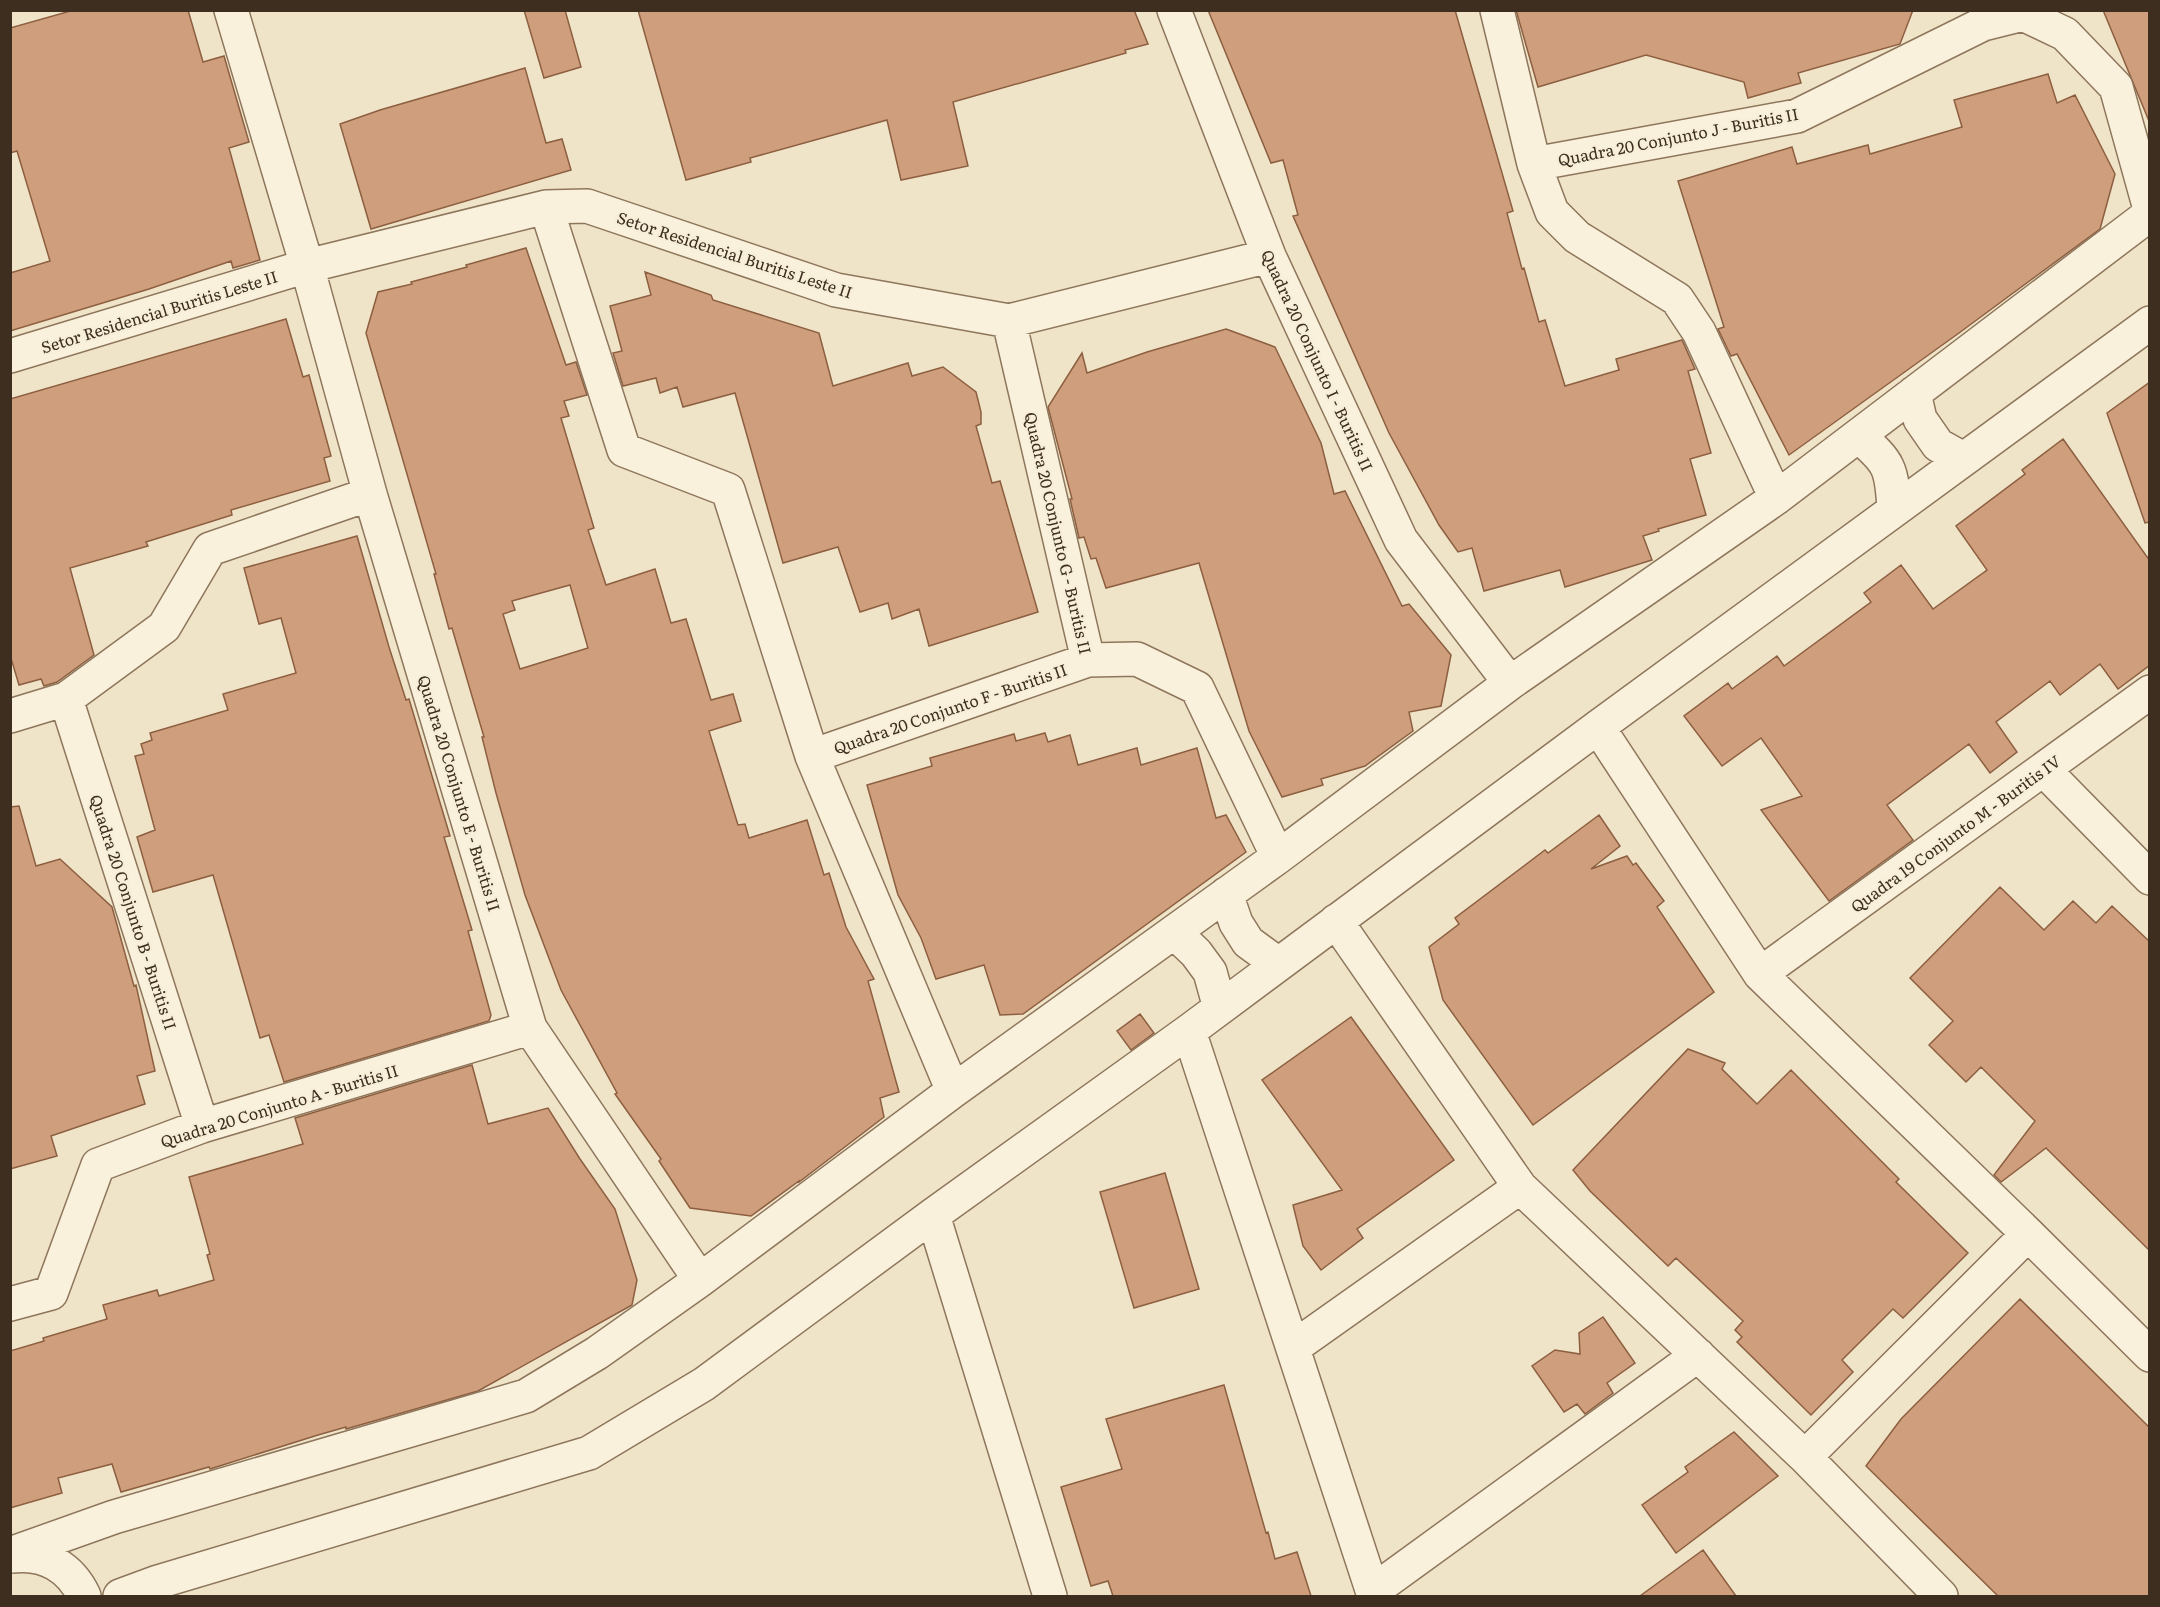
<svg xmlns="http://www.w3.org/2000/svg" width="2160" height="1607" font-family="Literata,serif">
	<style>
		.building { fill: #cf9f7d; stroke: #8d5f41; stroke-width: 1.5; fill-rule: evenodd }
		.lines { fill: none; stroke-linecap: round; stroke-linejoin: round }
		.minor-casing { stroke: #8d765c; stroke-width: 36 }
		.minor { stroke: #faf1dc; stroke-width: 33 }
		.labels { text-anchor: middle; dominant-baseline: central; stroke-width: 4.5; stroke-linejoin: round; paint-order: stroke }
		.street-label { font-size: 16px; fill: #3d2e20; stroke: #f7eed8 }
	</style>
	<rect width="100%" height="100%" fill="#f0e4c8"/>
	<path class="building" d="M 74,10 L 188,10 L 203,62 L 224,56 L 249,142 L 229,148 L 260,260 L 233,268 L 231,261 L 149,289 L 10,331 L 10,273 L 50,261 L 17,151 L 10,153 L 10,28 Z
		M 524,10 L 565,10 L 581,67 L 544,78 Z
		M 638,10 L 1134,10 L 1148,44 L 1125,50 L 1126,53 L 953,102 L 968,166 L 901,180 L 887,120 L 750,158 L 751,162 L 686,180 Z
		M 1208,10 L 1455,10 L 1513,211 L 1507,213 L 1522,269 L 1524,268 L 1539,322 L 1545,320 L 1565,386 L 1619,370 L 1616,359 L 1682,340 L 1695,369 L 1688,371 L 1711,453 L 1690,459 L 1706,515 L 1658,529 L 1659,531 L 1643,536 L 1652,560 L 1565,587 L 1560,570 L 1484,591 L 1472,548 L 1458,552 L 1439,525 L 1389,433 L 1293,216 L 1298,215 L 1283,160 L 1271,163 Z
		M 1516,10 L 1913,10 L 1900,44 L 1798,73 L 1801,83 L 1748,98 L 1744,82 L 1646,55 L 1538,87 Z
		M 2103,10 L 2150,10 L 2150,121 L 2149,121 Z
		M 525,68 L 546,143 L 562,139 L 571,170 L 371,229 L 340,124 L 380,110 Z
		M 2048,74 L 2057,103 L 2075,95 L 2115,174 L 2100,229 L 1959,333 L 1789,455 L 1737,354 L 1731,356 L 1718,329 L 1724,327 L 1678,181 L 1792,147 L 1797,164 L 1868,145 L 1870,154 L 1962,127 L 1954,100 Z
		M 526,248 L 566,365 L 576,362 L 587,395 L 564,401 L 569,416 L 561,418 L 594,528 L 588,530 L 606,585 L 655,569 L 671,623 L 686,619 L 711,700 L 733,694 L 741,721 L 709,731 L 738,825 L 745,824 L 749,838 L 807,820 L 824,875 L 829,873 L 846,927 L 874,979 L 868,981 L 899,1092 L 880,1098 L 884,1117 L 799,1182 L 799,1181 L 751,1216 L 690,1208 L 659,1161 L 661,1159 L 615,1094 L 617,1093 L 561,990 L 525,895 L 496,793 L 482,737 L 484,737 L 452,628 L 449,629 L 434,574 L 436,574 L 366,333 L 378,292 L 412,284 L 411,282 L 467,267 L 466,265 ZM 570,585 L 588,648 L 520,669 L 503,614 L 515,610 L 512,601 Z
		M 645,272 L 711,295 L 713,300 L 819,333 L 833,386 L 908,363 L 912,376 L 943,367 L 976,392 L 981,412 L 981,424 L 976,426 L 992,483 L 1000,481 L 1038,612 L 929,646 L 919,609 L 892,619 L 888,603 L 860,612 L 838,547 L 783,563 L 735,393 L 683,407 L 677,387 L 660,393 L 656,378 L 623,386 L 613,353 L 622,351 L 610,306 L 651,295 Z
		M 286,319 L 303,377 L 309,375 L 331,456 L 324,458 L 330,481 L 231,510 L 232,515 L 146,542 L 148,546 L 70,568 L 94,655 L 57,682 L 44,686 L 41,679 L 19,685 L 10,655 L 10,399 Z
		M 1226,329 L 1275,347 L 1321,443 L 1334,494 L 1345,491 L 1402,606 L 1409,604 L 1451,655 L 1441,706 L 1409,712 L 1413,731 L 1365,766 L 1321,779 L 1323,785 L 1282,797 L 1249,731 L 1199,563 L 1106,588 L 1096,558 L 1091,559 L 1084,537 L 1079,538 L 1070,499 L 1072,499 L 1048,407 L 1082,353 L 1087,373 L 1147,352 Z
		M 2150,382 L 2150,522 L 2145,523 L 2107,413 Z
		M 2063,439 L 2150,561 L 2150,665 L 2118,689 L 2100,664 L 2060,695 L 2050,681 L 1996,722 L 2017,752 L 1990,773 L 1969,744 L 1887,805 L 1913,840 L 1829,901 L 1761,810 L 1802,796 L 1761,738 L 1722,766 L 1684,716 L 1728,683 L 1732,689 L 1777,656 L 1784,666 L 1871,602 L 1864,593 L 1901,565 L 1933,609 L 1987,570 L 1956,526 L 2025,474 L 2022,470 Z
		M 357,536 L 389,647 L 406,700 L 409,699 L 450,836 L 444,837 L 472,930 L 468,931 L 491,1015 L 489,1021 L 284,1082 L 269,1035 L 260,1038 L 213,875 L 153,892 L 137,837 L 155,830 L 135,756 L 144,754 L 141,744 L 152,740 L 150,733 L 228,710 L 223,694 L 296,673 L 281,618 L 259,624 L 244,568 Z
		M 1045,733 L 1048,742 L 1070,735 L 1078,765 L 1137,748 L 1141,765 L 1197,748 L 1216,818 L 1226,815 L 1246,852 L 1023,1014 L 1000,1015 L 984,965 L 936,979 L 921,938 L 898,895 L 867,785 L 932,766 L 930,758 L 1014,734 L 1016,741 Z
		M 19,806 L 36,866 L 60,859 L 112,907 L 134,986 L 136,985 L 155,1071 L 137,1076 L 145,1104 L 51,1136 L 57,1156 L 10,1169 L 10,807 Z
		M 1599,815 L 1620,846 L 1591,869 L 1627,856 L 1633,865 L 1636,863 L 1664,901 L 1657,907 L 1714,992 L 1533,1125 L 1443,1000 L 1429,947 L 1459,924 L 1455,918 L 1545,850 L 1548,853 Z
		M 2000,887 L 2044,930 L 2073,901 L 2096,923 L 2112,906 L 2150,942 L 2150,1251 L 2046,1148 L 2001,1182 L 1994,1175 L 2035,1121 L 1981,1067 L 1966,1082 L 1929,1045 L 1953,1021 L 1910,978 Z
		M 1140,1014 L 1154,1033 L 1131,1050 L 1117,1031 Z
		M 1351,1017 L 1454,1160 L 1357,1229 L 1363,1238 L 1321,1270 L 1303,1246 L 1293,1205 L 1342,1190 L 1262,1080 Z
		M 1688,1049 L 1725,1063 L 1722,1069 L 1757,1104 L 1791,1070 L 1899,1179 L 1896,1182 L 1968,1253 L 1903,1318 L 1893,1309 L 1842,1360 L 1853,1372 L 1811,1415 L 1737,1342 L 1742,1337 L 1735,1330 L 1743,1321 L 1676,1258 L 1668,1266 L 1590,1191 L 1573,1170 Z
		M 472,1065 L 488,1124 L 548,1108 L 580,1159 L 615,1209 L 637,1280 L 632,1305 L 478,1391 L 346,1429 L 346,1427 L 318,1435 L 210,1469 L 209,1467 L 121,1492 L 112,1464 L 58,1478 L 62,1493 L 10,1508 L 10,1351 L 44,1341 L 43,1338 L 107,1319 L 103,1305 L 157,1290 L 159,1296 L 214,1280 L 207,1255 L 210,1254 L 189,1177 L 303,1144 L 295,1118 Z
		M 1165,1173 L 1199,1289 L 1134,1308 L 1100,1192 Z
		M 2020,1299 L 2150,1428 L 2150,1596 L 1998,1596 L 1866,1466 L 1901,1419 Z
		M 1603,1317 L 1635,1363 L 1607,1383 L 1613,1393 L 1585,1414 L 1577,1404 L 1564,1412 L 1532,1366 L 1555,1350 L 1580,1354 L 1579,1333 Z
		M 1224,1385 L 1266,1533 L 1268,1532 L 1275,1559 L 1297,1552 L 1311,1596 L 1113,1596 L 1108,1581 L 1091,1586 L 1061,1487 L 1122,1469 L 1106,1419 Z
		M 1734,1432 L 1778,1476 L 1676,1553 L 1642,1505 L 1688,1472 L 1685,1467 Z
		M 1703,1550 L 1736,1596 L 1640,1596 Z"/>
	<g class="lines">
		<defs>
			<path id="minor" d="M 231,10 L 307,266 L 370,494 L 530,1028 L 700,1280
				M 1174,10 L 1269,256 L 1401,540 L 1510,683
				M 1497,10 L 1534,164 L 1552,212 L 1577,237 L 1677,299 L 1699,332 L 1776,498
				M 1534,164 L 1797,116 L 1983,24 L 2023,14 L 2065,34 L 2116,87 L 2150,209
				M 546,207 L 624,450 L 728,490 L 812,756 L 953,1091
				M 1009,321 L 1088,660 L 1137,659 L 1197,688 L 1278,857
				M 10,356 L 307,266 L 546,207 L 587,206 L 836,290 L 1009,321 L 1269,256
				M 1914,393 L 1920,419 L 1938,445 L 1963,459
				M 1858,436 C 1890,462 1892,469 1894,510
				M 66,699 L 202,1126
				M 10,716 L 66,699 L 164,627 L 210,549 L 370,494
				M 1598,727 L 1760,974 L 2028,1234 L 2150,1355
				M 812,756 L 1088,660
				M 2044,770 L 2150,878
				M 1226,894 L 1236,923 L 1248,942 L 1278,964
				M 1336,921 L 1520,1187 L 1805,1457 L 1941,1596
				M 1174,932 L 1196,953 L 1210,972 L 1220,1008
				M 1760,974 L 2150,692
				M 1189,1031 L 1374,1596
				M 933,1215 L 1050,1596
				M 10,1304 L 51,1293 L 98,1165 L 202,1126 L 530,1028
				M 1294,1347 L 1520,1187
				M 1805,1457 L 2028,1234
				M 10,1554 L 114,1517 L 526,1396 L 597,1353 L 700,1280 L 953,1091 L 1278,857 L 1510,683 L 1776,498 L 2150,214
				M 14,1556 C 45,1552 71,1568 84,1596
				M 1373,1591 L 1698,1355
				M 120,1596 L 158,1582 L 589,1453 L 704,1384 L 933,1215 L 1189,1031 L 1598,727 L 2150,323"/>
		</defs>
		<use href="#minor" class="minor-casing"/>
		<use href="#minor" class="minor"/>
	</g>
	<g class="labels">
		<g class="street-label">
			<text transform="translate(1678 136) rotate(-11)">Quadra 20 Conjunto J - Buritis II</text>
			<text transform="translate(735 254) rotate(18)">Setor Residencial Buritis Leste II</text>
			<text transform="translate(159 311) rotate(-17)">Setor Residencial Buritis Leste II</text>
			<text transform="translate(1318 360) rotate(65)">Quadra 20 Conjunto I - Buritis II</text>
			<text transform="translate(1059 533) rotate(77)">Quadra 20 Conjunto G - Buritis II</text>
			<text transform="translate(950 708) rotate(-19)">Quadra 20 Conjunto F - Buritis II</text>
			<text transform="translate(460 793) rotate(73)">Quadra 20 Conjunto E - Buritis II</text>
			<text transform="translate(1955 833) rotate(-36)">Quadra 19 Conjunto M - Buritis IV</text>
			<text transform="translate(134 912) rotate(72)">Quadra 20 Conjunto B - Buritis II</text>
			<text transform="translate(279 1105) rotate(-17)">Quadra 20 Conjunto A - Buritis II</text>
		</g>
	</g>
	<rect width="2160" height="1607" fill="none" stroke="#3d2e20" stroke-width="24"/>
</svg>
